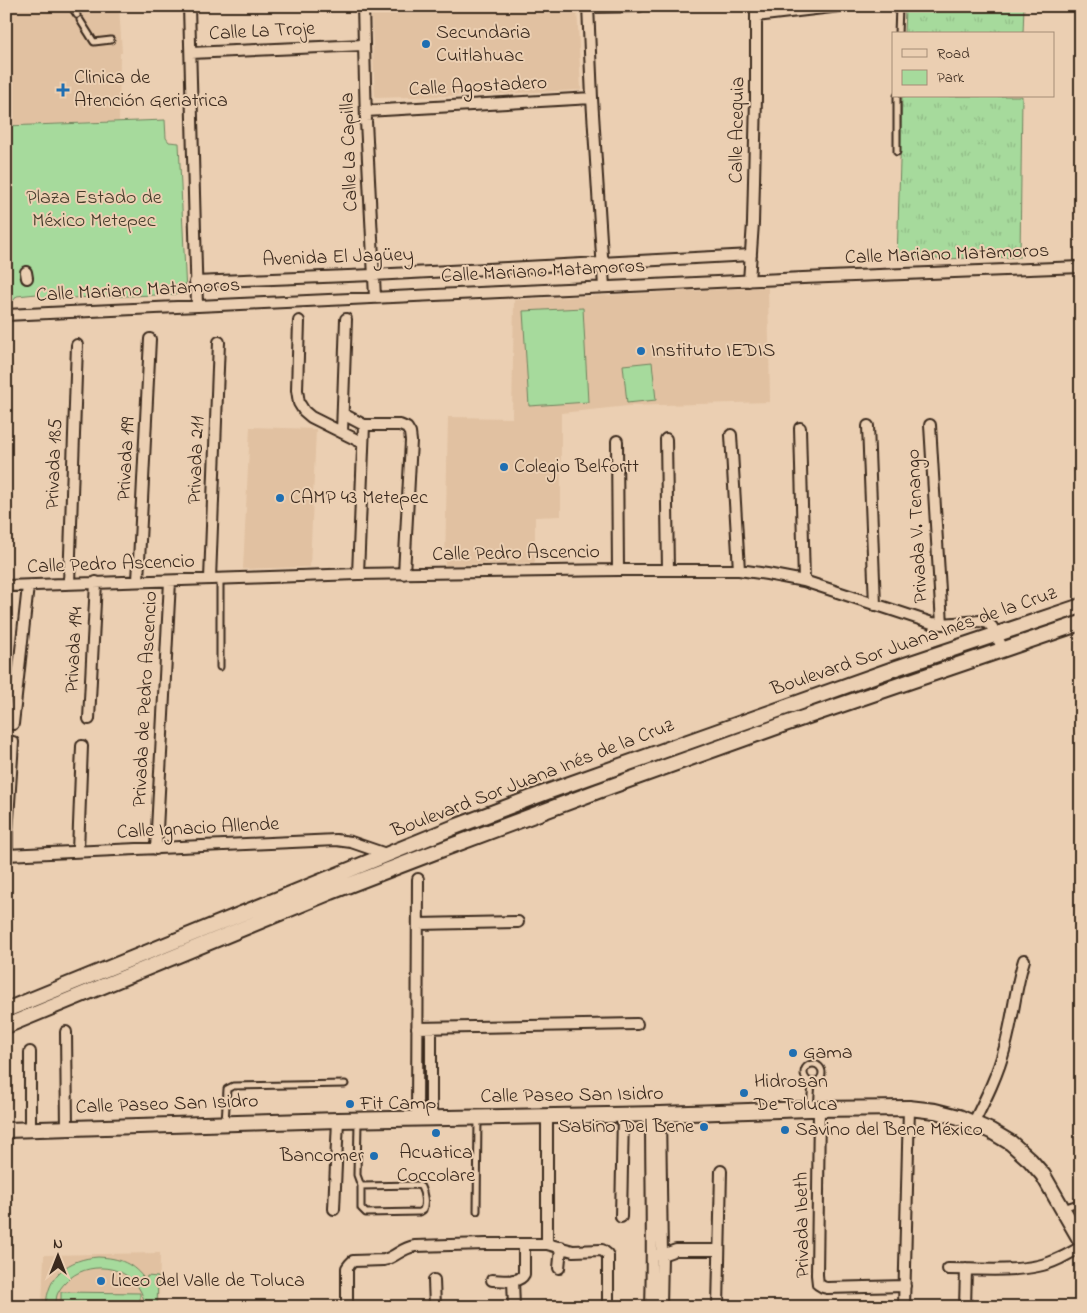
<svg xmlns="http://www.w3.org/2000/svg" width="1087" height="1313" font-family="'Indie Flower',sans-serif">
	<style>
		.built { fill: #e1c1a1 }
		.grass { fill: url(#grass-tufts); stroke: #70825d }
		.park { fill: #a6da9c; stroke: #70825d }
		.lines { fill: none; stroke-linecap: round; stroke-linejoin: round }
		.lane-casing { stroke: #3b2a1e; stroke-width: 9 }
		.street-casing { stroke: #3b2a1e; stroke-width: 14 }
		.secondary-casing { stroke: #3b2a1e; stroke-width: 18 }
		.lane { stroke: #ebcfb2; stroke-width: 5 }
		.street { stroke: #ebcfb2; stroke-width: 10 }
		.secondary { stroke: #ebcfb2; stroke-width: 14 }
		.poi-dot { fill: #1f6fb2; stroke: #ebcfb2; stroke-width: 2 }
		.labels { text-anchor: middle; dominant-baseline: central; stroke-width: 4; stroke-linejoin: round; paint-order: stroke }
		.street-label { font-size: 20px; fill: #3b2a1e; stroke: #ebcfb2 }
		.poi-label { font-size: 20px; fill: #3b2a1e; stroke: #ebcfb2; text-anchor: start }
		.park-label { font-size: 20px; fill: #463c2b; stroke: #ebcfb2 }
	</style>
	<defs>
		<pattern id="grass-tufts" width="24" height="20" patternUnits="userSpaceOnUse" patternTransform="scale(1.25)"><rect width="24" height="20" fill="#a6da9c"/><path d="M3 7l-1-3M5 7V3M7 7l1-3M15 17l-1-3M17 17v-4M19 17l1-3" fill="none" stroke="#90bb86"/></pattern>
	</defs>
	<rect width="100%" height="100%" fill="#ebcfb2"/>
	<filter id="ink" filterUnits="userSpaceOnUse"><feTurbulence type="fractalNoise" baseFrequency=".02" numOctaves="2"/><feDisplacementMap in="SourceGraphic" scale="10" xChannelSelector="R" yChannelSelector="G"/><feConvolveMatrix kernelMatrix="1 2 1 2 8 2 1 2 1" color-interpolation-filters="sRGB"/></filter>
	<g filter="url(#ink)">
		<path class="built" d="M 6,6 L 119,6 L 122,53 L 120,53 L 119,121 L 6,126 Z
			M 371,6 L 577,6 L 581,90 L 479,95 L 375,98 Z
			M 768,287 L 770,402 L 628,406 L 561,413 L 561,516 L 535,517 L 535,563 L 445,565 L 448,417 L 512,418 L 514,300 Z
			M 250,427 L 316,429 L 310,567 L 243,569 Z
			M 160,1253 L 159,1307 L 42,1307 L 44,1255 Z"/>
		<path class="grass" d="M 950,6 L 1024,6 L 1023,34 L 904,34 L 905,9 Z
			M 902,96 L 1022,96 L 1020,257 L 897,260 Z"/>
		<path class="park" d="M 165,120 L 166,138 L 169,142 L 179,143 L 186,294 L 40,299 L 37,294 L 17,296 L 14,300 L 6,300 L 6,126 Z
			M 583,308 L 588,402 L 529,406 L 523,311 Z
			M 652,362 L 656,400 L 627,403 L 623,365 Z
			M 98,1257 C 120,1258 133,1263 146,1281 L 147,1276 L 158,1277 L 157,1307 L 145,1307 C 145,1301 143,1297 141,1292 C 128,1264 86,1260 66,1282 C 62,1286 59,1290 57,1295 C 56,1299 56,1303 56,1307 L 46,1307 C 47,1275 68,1259 98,1257 Z
			M 61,1292 L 140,1293 L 140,1307 L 61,1307 Z"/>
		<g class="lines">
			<defs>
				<path id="lane" d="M 71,6 L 77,15
					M 80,20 L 94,42 L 111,40
					M 898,34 L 899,6
					M 897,152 L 897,96
					M 220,667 L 220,579
					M804 1073a9 9 0 1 1 18 0a9 9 0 1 1-18 0Z
					M 810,1108 L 812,1082
					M 358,1122 L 357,1175 L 361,1186
					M 225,1123 L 227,1089 L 233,1086 L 345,1084
					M 418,1185 L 421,1187 C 424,1193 426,1203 423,1210 L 420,1212 L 366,1213 L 361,1208 L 361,1186 Z
					M 1063,1208 L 1081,1202
					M 477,1211 L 478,1118"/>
				<path id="street" d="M 189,6 L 197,306
					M 363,6 L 366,121 L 375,297
					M 588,6 L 592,98 L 604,287
					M 588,7 L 640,6
					M 756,16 L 840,6
					M 191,53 L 364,45
					M 366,111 L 592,98
					M 26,272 L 27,278
					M 749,281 L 753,223 L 756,98 L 756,6
					M 195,282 L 373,275 L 751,255
					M 6,315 L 803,278 L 1081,267
					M 299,321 L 297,390 L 299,403 L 304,411 L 311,417 L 363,443
					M 343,414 L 364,425 L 400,425 L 407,428 L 410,433 L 411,441 L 404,574
					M 930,425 L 942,624
					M 868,426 L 875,605
					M 800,428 L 804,581
					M 342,432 L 346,319
					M 731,435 L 739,570
					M 666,439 L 668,570
					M 617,441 L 618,570
					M 358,574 L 364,425
					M 210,579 L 219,342
					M 138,581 L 150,339
					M 69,584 L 77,345
					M 6,586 L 358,574 L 618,570 L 739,570 L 767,574 L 804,581 L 932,623 L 942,624 L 980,621 L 988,623 L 992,627 L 1003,649
					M 89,719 L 96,582
					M 13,724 L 28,586
					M 156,849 L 170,581
					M 78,851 L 82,746
					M 6,855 L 336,840 L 351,842 L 389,855
					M 7,855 L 7,834 L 13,742
					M 418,924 L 518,922
					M 417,1028 L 637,1024
					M 66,1032 L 67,1128
					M 30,1052 L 30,1129
					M 819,1109 L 817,1275 L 818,1284 L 823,1287 L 827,1288 L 905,1286
					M 660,1114 L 662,1255 L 661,1307
					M 417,1119 L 418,879
					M 431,1119 L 431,1029
					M 974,1122 C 986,1098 998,1074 1005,1047 C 1013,1019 1015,989 1024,960
					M 334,1209 L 338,1120
					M 621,1217 L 623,1115
					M 547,1244 L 547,1117
					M 656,1255 L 662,1255 L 676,1250 L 719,1250
					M 559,1268 L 561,1247
					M 948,1269 C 977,1269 1010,1272 1038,1266 C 1053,1263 1067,1255 1081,1247
					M 434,1280 L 435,1307
					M 492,1280 C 502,1280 519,1284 524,1274 L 524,1245
					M 513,1280 L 514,1307
					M 347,1307 L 347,1268 L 350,1264 L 353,1261 L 384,1260 C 396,1257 401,1248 415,1246 L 486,1244 L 547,1244 L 573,1251 L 602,1250 L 607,1254 L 608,1256 L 608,1307
					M 651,1307 C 653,1243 651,1179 651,1115
					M 718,1307 L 721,1171
					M 904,1307 L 909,1108
					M 965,1307 L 966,1269"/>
				<path id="secondary" d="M 6,1010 L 452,828 L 547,792 L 896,668 L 1081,606
					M 6,1026 L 331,892 L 435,852 L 598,791 L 785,724 L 1081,623
					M 6,1130 L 338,1120 L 660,1114 L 810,1109 L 909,1108 L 935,1111 L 959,1117 L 991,1131 L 1011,1143 L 1030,1160 L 1043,1175 L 1081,1241"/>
			</defs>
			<use href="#lane" class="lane-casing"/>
			<use href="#street" class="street-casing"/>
			<use href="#secondary" class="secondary-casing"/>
			<use href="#lane" class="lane"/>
			<use href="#street" class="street"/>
			<use href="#secondary" class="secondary"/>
		</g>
	</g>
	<g class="poi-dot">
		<circle cx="426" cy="44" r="5"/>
		<path d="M60.5 82.5h5v5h5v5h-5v5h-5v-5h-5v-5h5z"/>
		<circle cx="641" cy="351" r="5"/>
		<circle cx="504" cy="467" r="5"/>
		<circle cx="280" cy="498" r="5"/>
		<circle cx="793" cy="1053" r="5"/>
		<circle cx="744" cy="1093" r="5"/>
		<circle cx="350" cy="1104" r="5"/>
		<circle cx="704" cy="1127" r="5"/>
		<circle cx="785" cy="1130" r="5"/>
		<circle cx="436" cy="1133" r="5"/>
		<circle cx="374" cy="1156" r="5"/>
		<circle cx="101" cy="1281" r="5"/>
	</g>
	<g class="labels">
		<g class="street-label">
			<text transform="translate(262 32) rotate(-3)">Calle La Troje</text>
			<text transform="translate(478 87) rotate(-3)">Calle Agostadero</text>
			<text transform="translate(738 130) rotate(-89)">Calle Acequia</text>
			<text transform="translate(350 152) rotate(-92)">Calle La Capilla</text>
			<text transform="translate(947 255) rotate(-2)">Calle Mariano Matamoros</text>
			<text transform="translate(338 258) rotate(-2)">Avenida El Jagüey</text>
			<text transform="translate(543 272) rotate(-3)">Calle Mariano Matamoros</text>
			<text transform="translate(138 291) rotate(-3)">Calle Mariano Matamoros</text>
			<text transform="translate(127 459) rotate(-87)">Privada 199</text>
			<text transform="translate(197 460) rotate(-88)">Privada 211</text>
			<text transform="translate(55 464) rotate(-88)">Privada 185</text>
			<text transform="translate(918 526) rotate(-93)">Privada V. Tenango</text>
			<text transform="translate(516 554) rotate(-1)">Calle Pedro Ascencio</text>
			<text transform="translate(111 565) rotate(-2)">Calle Pedro Ascencio</text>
			<text transform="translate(914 642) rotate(-19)">Boulevard Sor Juana Inés de la Cruz</text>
			<text transform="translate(75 650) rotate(-87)">Privada 194</text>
			<text transform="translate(146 699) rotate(-87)">Privada de Pedro Ascencio</text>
			<text transform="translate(533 779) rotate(-21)">Boulevard Sor Juana Inés de la Cruz</text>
			<text transform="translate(198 829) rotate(-3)">Calle Ignacio Allende</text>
			<text transform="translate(572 1096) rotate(-1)">Calle Paseo San Isidro</text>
			<text transform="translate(167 1105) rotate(-2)">Calle Paseo San Isidro</text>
			<text transform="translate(803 1225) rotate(-91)">Privada Ibeth</text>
		</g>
		<g class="poi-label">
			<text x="436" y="33">Secundaria<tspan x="436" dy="23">Cuitlahuac</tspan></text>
			<text x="74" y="78">Clinica de<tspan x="74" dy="23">Atención Geriatrica</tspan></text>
			<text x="651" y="351">Instituto IEDIS</text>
			<text x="514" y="467">Colegio Belfortt</text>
			<text x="290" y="498">CAMP 43 Metepec</text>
			<text x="803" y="1053">Gama</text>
			<text x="754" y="1082">Hidrosan<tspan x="754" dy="23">De Toluca</tspan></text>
			<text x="360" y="1104">Fit Camp</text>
			<text x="694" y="1127" text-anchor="end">Sabino Del Bene</text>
			<text x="795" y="1130">Savino del Bene México</text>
			<text x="436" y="1153" text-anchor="middle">Acuatica<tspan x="436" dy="23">Coccolare</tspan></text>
			<text x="364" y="1156" text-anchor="end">Bancomer</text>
			<text x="111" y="1281">Liceo del Valle de Toluca</text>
		</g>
		<g class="park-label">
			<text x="94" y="198">Plaza Estado de<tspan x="94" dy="23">México Metepec</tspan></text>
		</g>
	</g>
	<rect width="1087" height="1313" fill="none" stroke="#ebcfb2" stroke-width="25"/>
	<rect x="12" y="12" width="1062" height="1288" fill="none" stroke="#3b2a1e" stroke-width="2" filter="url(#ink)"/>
	<rect x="892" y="32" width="162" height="65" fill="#ebcfb2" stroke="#a58d77"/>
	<rect x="902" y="49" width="25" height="8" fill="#ebcfb2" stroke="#a58d77"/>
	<text x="937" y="58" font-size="15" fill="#3b2a1e">Road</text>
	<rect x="902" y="70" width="25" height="15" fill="#a6da9c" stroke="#a58d77"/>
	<text x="937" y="82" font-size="15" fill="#3b2a1e">Park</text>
	<g transform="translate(58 1256)" stroke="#ebcfb2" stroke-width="4" paint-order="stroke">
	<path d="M0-4L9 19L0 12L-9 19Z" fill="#3b2a1e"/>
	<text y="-8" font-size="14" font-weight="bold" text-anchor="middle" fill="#3b2a1e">N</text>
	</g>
</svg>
